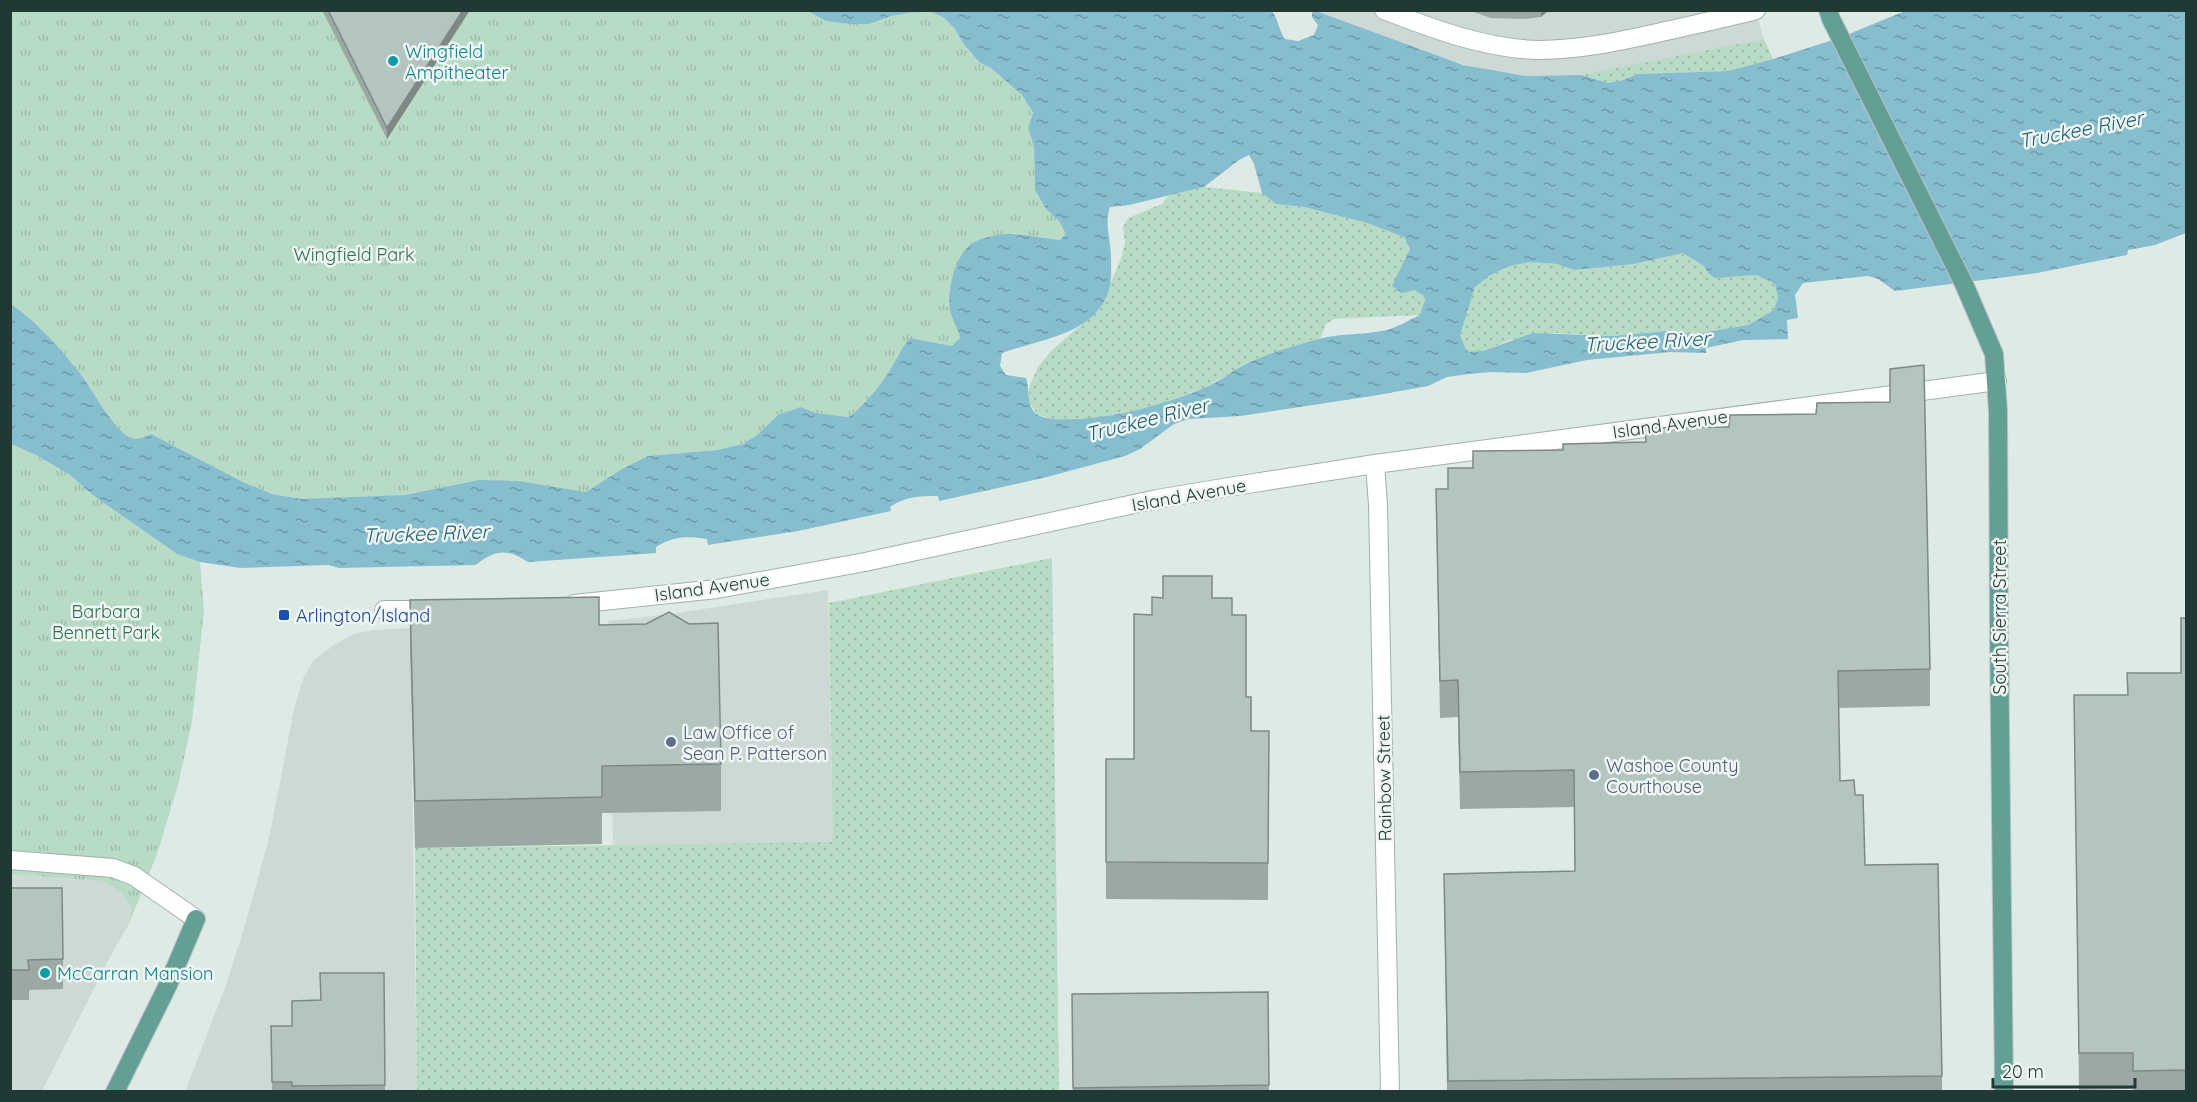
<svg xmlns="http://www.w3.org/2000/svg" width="2197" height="1102" font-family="Quicksand,sans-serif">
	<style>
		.built { fill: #cdd9d5 }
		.grass { fill: url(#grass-dots) }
		.park { fill: url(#park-tufts) }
		.water { fill: url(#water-ripples); fill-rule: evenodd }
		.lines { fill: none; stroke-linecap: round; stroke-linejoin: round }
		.minor-casing { stroke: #a1b1ad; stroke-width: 20 }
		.major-casing { stroke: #bcc4c2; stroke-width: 20 }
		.minor { stroke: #fff; stroke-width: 18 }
		.major { stroke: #639f95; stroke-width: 18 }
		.wall { fill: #9ba9a4 }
		.shaded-wall { fill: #7e8986 }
		.building { fill: #b4c4bf; stroke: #7e8986; stroke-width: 1.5 }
		.culture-dot { fill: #0f9aa8; stroke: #eff6f3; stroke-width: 2 }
		.transit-dot { fill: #1a4fb4; stroke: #eff6f3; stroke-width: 2 }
		.service-dot { fill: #5c6f8a; stroke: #eff6f3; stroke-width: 2 }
		.labels { text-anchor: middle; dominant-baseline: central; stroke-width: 5; stroke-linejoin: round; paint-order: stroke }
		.culture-label { font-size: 18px; fill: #0d838f; stroke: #eff6f3; text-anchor: start }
		.park-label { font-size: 18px; fill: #2b6f4c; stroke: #eff6f3 }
		.street-label { font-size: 18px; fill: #203935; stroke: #eff6f3 }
		.transit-label { font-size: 18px; fill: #164399; stroke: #eff6f3; text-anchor: start }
		.service-label { font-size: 18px; fill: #4e5e75; stroke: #eff6f3; text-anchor: start }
		.water-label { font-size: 20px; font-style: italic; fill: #1c5d73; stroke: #eff6f3 }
	</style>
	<defs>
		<pattern id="grass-dots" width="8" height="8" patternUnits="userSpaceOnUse" patternTransform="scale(1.5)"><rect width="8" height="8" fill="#b7dbc4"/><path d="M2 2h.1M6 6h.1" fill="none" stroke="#9dbda9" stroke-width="1.8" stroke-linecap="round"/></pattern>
		<pattern id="park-tufts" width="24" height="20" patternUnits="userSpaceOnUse" patternTransform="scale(1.5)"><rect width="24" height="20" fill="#b7dbc4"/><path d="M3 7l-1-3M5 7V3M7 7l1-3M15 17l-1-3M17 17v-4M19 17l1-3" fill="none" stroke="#9dbda9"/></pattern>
		<pattern id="water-ripples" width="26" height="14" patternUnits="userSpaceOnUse" patternTransform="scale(1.5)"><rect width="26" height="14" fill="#86bdcf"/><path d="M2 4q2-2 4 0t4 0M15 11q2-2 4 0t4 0" fill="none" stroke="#6d9ba9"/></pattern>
	</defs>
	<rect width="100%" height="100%" fill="#deeae6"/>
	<path class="built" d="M 1316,11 L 1755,11 L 1764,39 L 1610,70 L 1581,75 L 1525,76 L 1497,73 L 1440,58 Z
		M 828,590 L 833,842 L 613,846 L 608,621 L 670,614 Z
		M 410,628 L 417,1091 L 185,1092 L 226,985 L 246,922 L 270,834 L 294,709 L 303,679 L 313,661 L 334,645 L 353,634 L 374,630 Z
		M 10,874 L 102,881 L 121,892 L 133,907 L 129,924 L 110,957 L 42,1091 L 11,1091 Z"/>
	<path class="grass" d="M 1764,39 L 1773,59 L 1728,71 L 1638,74 L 1623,80 L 1608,83 L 1581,75 Z
		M 1204,187 L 1262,193 L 1276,204 L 1304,207 L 1367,223 L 1404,237 L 1410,249 L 1393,286 L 1414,290 L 1427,297 L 1420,315 L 1334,319 L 1326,324 L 1320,339 L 1243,365 L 1208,386 L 1163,403 L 1137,410 L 1102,417 L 1075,419 L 1051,419 L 1037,414 L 1029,402 L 1029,387 L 1038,367 L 1052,350 L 1099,310 L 1121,259 L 1125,243 L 1123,227 L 1128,218 L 1162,204 L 1168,196 Z
		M 1683,253 L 1704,266 L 1709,274 L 1715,278 L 1757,275 L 1775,284 L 1778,298 L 1775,310 L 1748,325 L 1695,334 L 1667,331 L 1613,336 L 1556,333 L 1510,340 L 1483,351 L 1467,353 L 1460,335 L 1475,287 L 1489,276 L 1509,266 L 1531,262 L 1557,264 L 1574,270 L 1634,264 Z
		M 1052,558 L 1059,1091 L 417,1091 L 415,848 L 833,842 L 829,603 Z"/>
	<path class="park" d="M 808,10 L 826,21 L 869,24 L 893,16 L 909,13 L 929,11 L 943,17 L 955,29 L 963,43 L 979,62 L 992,69 L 1022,95 L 1033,114 L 1028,128 L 1034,146 L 1035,190 L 1046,209 L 1059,221 L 1066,234 L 1060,240 L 1013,233 L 956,265 L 948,306 L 958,328 L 960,338 L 952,346 L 910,338 C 901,348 897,359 890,371 C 879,388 865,404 849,417 L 815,413 L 801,407 L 778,415 L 757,435 L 743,444 L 717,450 L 648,456 L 622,469 L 586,492 L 479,480 L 405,495 L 351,499 L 302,499 L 272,494 L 243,482 L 151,434 C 144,437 137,441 129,437 C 114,430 90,386 79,372 C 59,347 37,322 11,304 L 11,11 Z
		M 10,444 L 38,456 L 70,475 L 94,496 L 177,554 L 200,562 L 204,611 L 192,722 L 178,785 L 157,854 L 129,924 L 132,907 L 121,892 L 102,881 L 11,874 Z"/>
	<path class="water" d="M 808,11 L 1272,11 C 1279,20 1278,30 1285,39 L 1298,41 L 1314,35 L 1318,25 L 1312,17 L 1312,11 L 1316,11 L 1463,65 L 1525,76 L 1581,75 L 1608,83 L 1623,80 L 1638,74 L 1728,71 L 1773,59 L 1839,38 L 1905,11 L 2186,11 L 2186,233 L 2155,245 L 2128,250 L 2127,255 L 2037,273 L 1895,291 L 1878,279 L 1868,276 L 1803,283 L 1795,295 L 1798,318 L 1787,320 L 1788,339 L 1743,340 L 1706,348 L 1706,353 L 1670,352 L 1587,360 L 1526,373 L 1492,372 L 1468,374 L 1447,377 L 1428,386 L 1372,396 L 1240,416 L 1189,419 L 1174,424 L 1140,449 L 1125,456 L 1047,477 L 939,501 L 938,496 C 920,496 906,496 890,507 L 891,511 L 798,531 L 708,545 L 707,539 C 688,536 673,536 656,547 L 656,553 L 528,562 C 508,548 494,550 476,565 L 339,568 L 329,565 L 240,568 L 200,562 L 177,554 L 94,496 L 70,475 L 38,456 L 11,444 L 11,304 C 37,322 59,347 79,372 C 90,386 114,430 129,437 C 137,441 144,437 151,434 L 243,482 L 272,494 L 302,499 L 405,495 L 479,480 L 518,481 L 586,492 L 622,469 L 648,456 L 717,450 L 743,444 L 757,435 L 778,415 L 801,407 L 815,413 L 849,417 C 865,404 879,388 890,370 C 897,359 901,348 910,338 L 952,346 L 960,338 C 958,326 949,316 949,304 C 949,284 955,258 970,245 C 977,238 1005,233 1014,234 C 1029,235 1045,238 1060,240 L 1066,234 L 1059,221 L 1046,209 L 1035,190 L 1034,146 L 1028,128 L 1033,113 L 1022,95 L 992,69 L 979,62 L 963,43 L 955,29 L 943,17 L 929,11 L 909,13 L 892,16 L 869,24 L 850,24 L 826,21 ZM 1249,155 L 1254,164 L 1262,193 L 1276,204 L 1304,207 L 1367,223 L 1404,237 L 1410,249 L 1392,286 L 1401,293 L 1414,290 L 1426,297 L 1420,315 C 1409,320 1398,327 1387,330 C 1365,335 1341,333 1319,339 C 1294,346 1265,354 1242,366 C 1230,372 1219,382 1206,387 C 1166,404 1123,416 1079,419 C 1066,419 1050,421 1038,415 C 1026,408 1030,390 1026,378 L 1006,375 L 1000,366 L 1002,353 C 1040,339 1095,335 1109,290 C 1112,280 1111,268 1111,257 C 1111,241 1104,222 1110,207 L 1129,205 L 1204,187 L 1239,160 ZM 1683,253 L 1704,266 L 1709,274 L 1715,278 L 1757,275 L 1775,284 L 1778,298 L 1774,310 L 1748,325 L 1695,334 L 1667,331 L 1613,336 L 1533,333 L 1483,351 L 1467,352 L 1460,335 L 1475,287 L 1489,276 L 1509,266 L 1531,262 L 1557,264 L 1574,270 L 1634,264 Z"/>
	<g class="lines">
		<defs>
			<path id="minor" d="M 1384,10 C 1433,29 1486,49 1539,50 C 1582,50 1625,40 1666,31 C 1696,24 1726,18 1756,10
				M 1375,464 L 1378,505 L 1390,1092
				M 574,604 L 717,589 L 865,562 L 1157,499 L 1235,486 L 1375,464 L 1997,381
				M 384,610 L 433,610
				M 10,860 L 113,868 L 134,876 L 196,919"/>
			<path id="major" d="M 1828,10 L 1831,19 L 1964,284 L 1994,354 L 1998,411 L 1999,634 L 2004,1092
				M 115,1092 L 168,985 L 196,919"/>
		</defs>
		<use href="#minor" class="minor-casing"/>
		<use href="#major" class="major-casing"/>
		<use href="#minor" class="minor"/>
		<use href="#major" class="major"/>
	</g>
	<path class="wall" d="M 322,10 L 470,10 L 387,139 Z
		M 1468,10 L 1549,10 L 1541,17 L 1524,19 L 1491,18 Z
		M 1645,428 L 1930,669 L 1930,706 L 1838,708 L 1840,781 L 1855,795 L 1865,865 L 1942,1076 L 1942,1092 L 1447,1092 L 1444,874 L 1575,871 L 1574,807 L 1460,809 L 1458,717 L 1440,718 L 1436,489 L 1448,489 L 1473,468 L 1563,450 L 1645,442 Z
		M 1212,598 L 1232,615 L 1251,731 L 1269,731 L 1268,900 L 1106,899 L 1106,759 L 1134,759 L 1152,615 Z
		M 410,600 L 599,625 L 721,764 L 721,811 L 602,813 L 602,844 L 415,848 L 410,647 Z
		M 2187,618 L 2187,1092 L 2133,1092 L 2133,1089 L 2079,1090 L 2074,695 L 2127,695 L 2181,673 Z
		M 10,888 L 63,959 L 63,989 L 29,990 L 29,1000 L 10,1000 Z
		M 384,973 L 385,1092 L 272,1092 L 271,1026 L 292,1026 L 320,1000 Z
		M 1268,992 L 1269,1092 L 1073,1092 L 1072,994 Z"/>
	<path class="shaded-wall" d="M 463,10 L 470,10 L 387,139 L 387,128 Z
		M 1541,10 L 1549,10 L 1541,17 Z"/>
	<path class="building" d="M 328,10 L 463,10 L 387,128 Z
		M 1924,365 L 1930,669 L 1838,671 L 1840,781 L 1854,780 L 1855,795 L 1863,795 L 1865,865 L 1938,864 L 1942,1076 L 1448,1081 L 1444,874 L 1575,871 L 1574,770 L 1460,772 L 1458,680 L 1440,681 L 1436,489 L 1448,489 L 1448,468 L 1473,468 L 1473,451 L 1563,450 L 1563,444 L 1646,442 L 1645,428 L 1729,427 L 1730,415 L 1816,414 L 1817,403 L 1890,402 L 1890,369 Z
		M 1163,576 L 1212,576 L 1212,598 L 1232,598 L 1232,615 L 1246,615 L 1246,697 L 1251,697 L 1251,731 L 1269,731 L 1268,863 L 1106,862 L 1106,759 L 1134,759 L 1134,614 L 1152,615 L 1152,597 L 1163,598 Z
		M 599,597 L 599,625 L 646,624 L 669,612 L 689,624 L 718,623 L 721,764 L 602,766 L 602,797 L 415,801 L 410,600 Z
		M 2181,618 L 2187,618 L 2187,1077 L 2186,1070 L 2133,1071 L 2133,1053 L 2079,1053 L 2074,695 L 2128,695 L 2127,673 L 2181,673 Z
		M 10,888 L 62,888 L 63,959 L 28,960 L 29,970 L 10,970 Z
		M 320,973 L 384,973 L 385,1085 L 292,1086 L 292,1082 L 272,1082 L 271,1026 L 292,1026 L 292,1001 L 321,1000 Z
		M 1268,992 L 1269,1085 L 1073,1088 L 1072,994 Z"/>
	<g class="culture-dot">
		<circle cx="393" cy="61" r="6"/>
		<circle cx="45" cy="973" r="6"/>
	</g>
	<rect class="transit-dot" x="278" y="609" width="12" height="12" rx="3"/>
	<g class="service-dot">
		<circle cx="671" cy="742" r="6"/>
		<circle cx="1594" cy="775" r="6"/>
	</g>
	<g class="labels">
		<g class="culture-label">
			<text x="405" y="51">Wingfield<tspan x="405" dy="21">Ampitheater</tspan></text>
			<text x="57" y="973">McCarran Mansion</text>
		</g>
		<g class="park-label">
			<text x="354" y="254">Wingfield Park</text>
			<text x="106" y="611">Barbara<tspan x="106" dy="21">Bennett Park</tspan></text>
		</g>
		<g class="street-label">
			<text transform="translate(1670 424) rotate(-8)">Island Avenue</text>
			<text transform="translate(1189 495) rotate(-10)">Island Avenue</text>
			<text transform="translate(712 587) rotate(-8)">Island Avenue</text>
			<text transform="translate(1999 617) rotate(-90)">South Sierra Street</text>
			<text transform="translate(1384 778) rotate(-91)">Rainbow Street</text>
		</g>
		<g class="transit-label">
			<text x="296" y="615">Arlington/Island</text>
		</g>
		<g class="service-label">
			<text x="683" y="732">Law Office of<tspan x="683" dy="21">Sean P. Patterson</tspan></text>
			<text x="1606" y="765">Washoe County<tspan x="1606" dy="21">Courthouse</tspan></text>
		</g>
		<g class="water-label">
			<text transform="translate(2081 129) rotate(-11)">Truckee River</text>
			<text transform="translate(1647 341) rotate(-3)">Truckee River</text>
			<text transform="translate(1147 419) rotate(-14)">Truckee River</text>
			<text transform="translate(426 533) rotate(-2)">Truckee River</text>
		</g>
	</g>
	<rect width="2197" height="1102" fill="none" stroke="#203935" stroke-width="24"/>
	<path d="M1993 1078v9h142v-9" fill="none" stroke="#203935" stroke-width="3"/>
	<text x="2002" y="1078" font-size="18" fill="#203935" stroke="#eff6f3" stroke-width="4.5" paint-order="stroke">20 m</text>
</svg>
